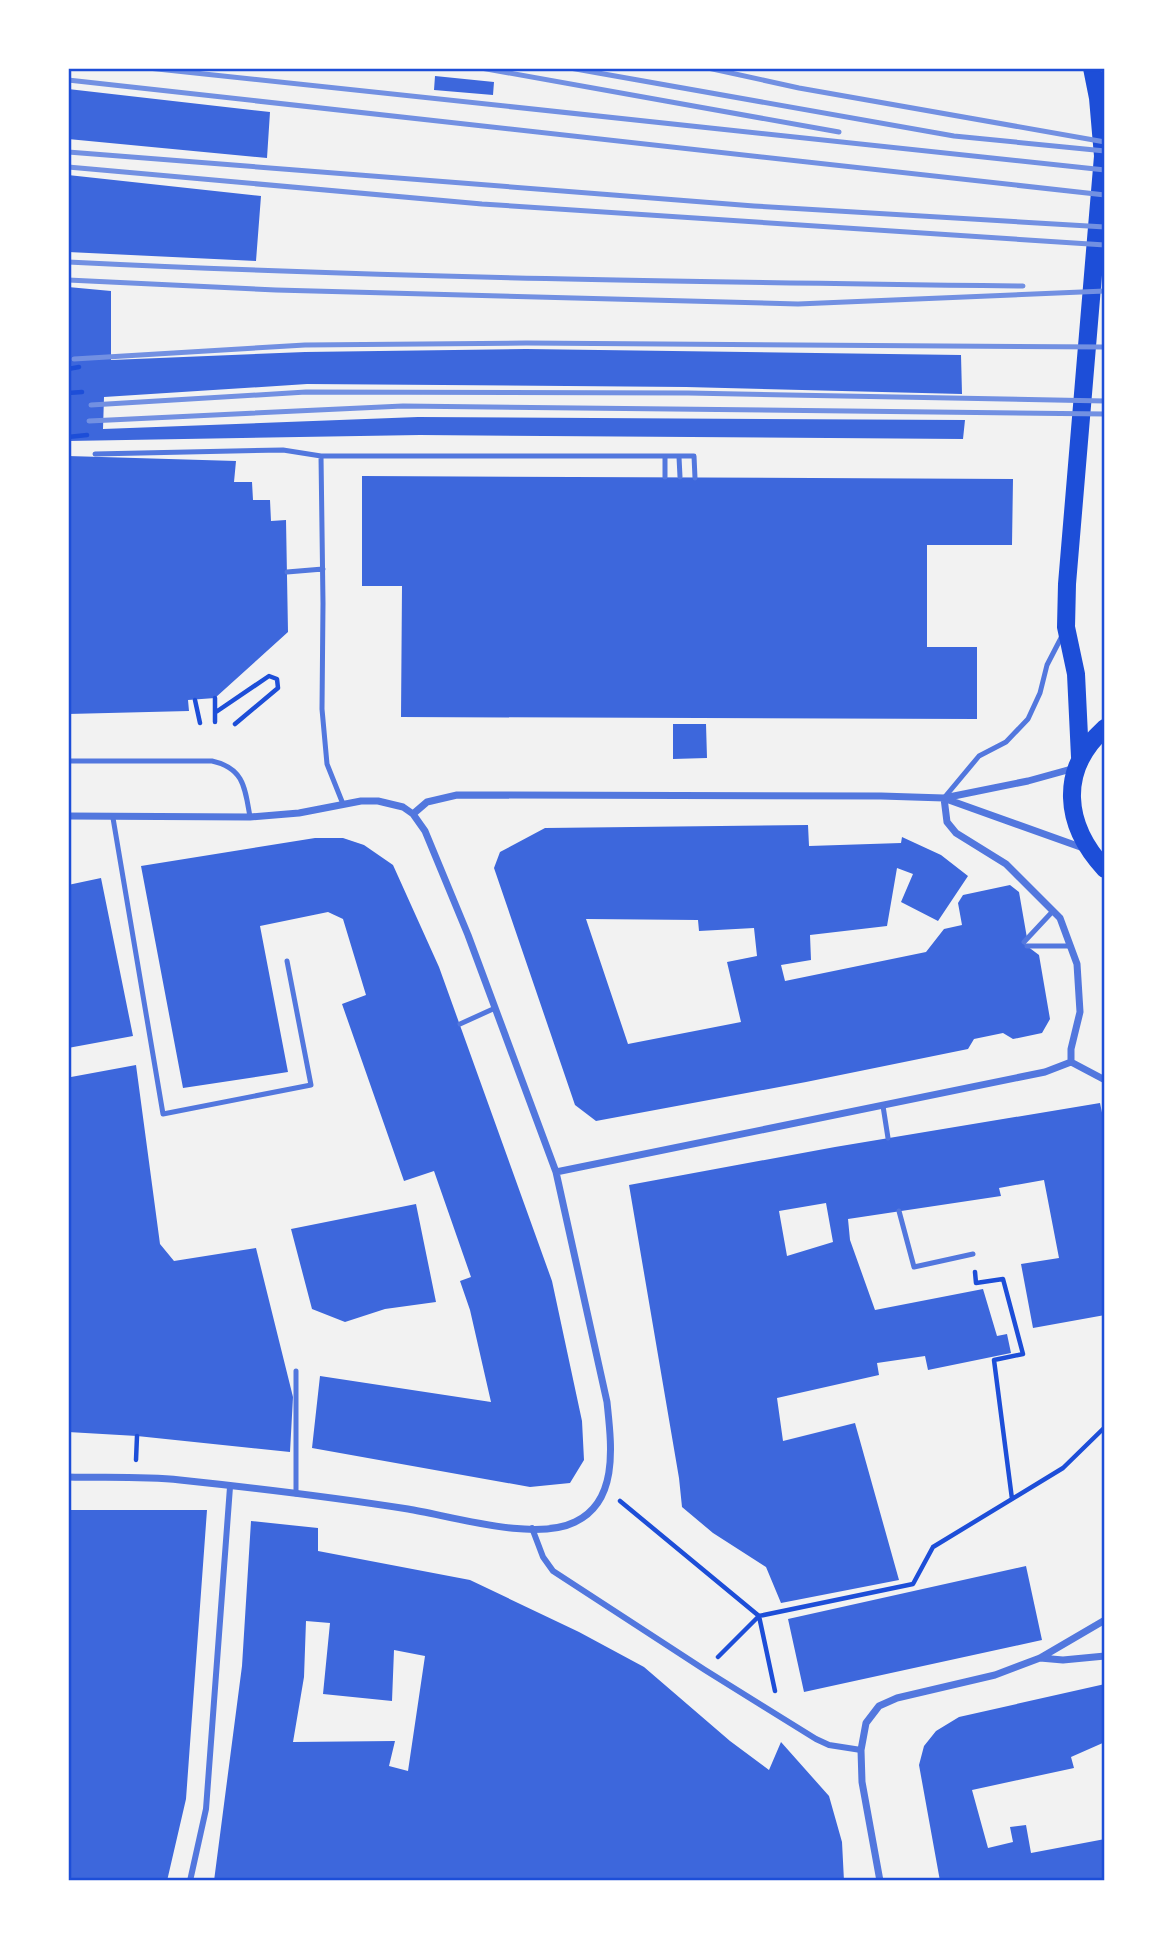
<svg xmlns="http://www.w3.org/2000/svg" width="1173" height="1949" font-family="Overpass,sans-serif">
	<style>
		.building { fill: #3d67dc; fill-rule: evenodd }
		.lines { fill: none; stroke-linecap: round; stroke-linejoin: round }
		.path { stroke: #1d4ed8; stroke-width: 4.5 }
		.service { stroke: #5277de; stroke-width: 5 }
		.pedestrian { stroke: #5277de; stroke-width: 6 }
		.minor { stroke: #5277de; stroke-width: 7 }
		.primary { stroke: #1d4ed8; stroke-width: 18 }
		.rail { stroke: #7290e2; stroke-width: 5 }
		.neatline { fill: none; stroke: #1d4ed8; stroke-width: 2.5 }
	</style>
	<rect width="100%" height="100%" fill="#f2f2f2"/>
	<path class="building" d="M 435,76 L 494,82 L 493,95 L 434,90 Z
		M 68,89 L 270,112 L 267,158 L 68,139 Z
		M 68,175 L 261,196 L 256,261 L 68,252 Z
		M 68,287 L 111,291 L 111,360 L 305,352 L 526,349 L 961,355 L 962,394 L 686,387 L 307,384 L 104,397 L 103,429 L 418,417 L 965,420 L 963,439 L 420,435 L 68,441 Z
		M 68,456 L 236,461 L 234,482 L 252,482 L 253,500 L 270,500 L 271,521 L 286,520 L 288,632 L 215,698 L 188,700 L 189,711 L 68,714 Z
		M 362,476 L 1013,479 L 1012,545 L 927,545 L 927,647 L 977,647 L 977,719 L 401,717 L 402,586 L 362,586 Z
		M 673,724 L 706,724 L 707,758 L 673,759 Z
		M 808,825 L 809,846 L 901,843 L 902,837 L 941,855 L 968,876 L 938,921 L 901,902 L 913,874 L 897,868 L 887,926 L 810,935 L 811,960 L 781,965 L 785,981 L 926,952 L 944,929 L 962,925 L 958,903 L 963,895 L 1010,885 L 1019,892 L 1027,938 L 1023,943 L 1039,955 L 1050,1019 L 1042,1033 L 1013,1039 L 1003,1033 L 974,1039 L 968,1049 L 806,1082 L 596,1121 L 575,1105 L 494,868 L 500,852 L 545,828 ZM 586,919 L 698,920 L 699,931 L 754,928 L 757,956 L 727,962 L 741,1022 L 628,1044 Z
		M 315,838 L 343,838 L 364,845 L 393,865 L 439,967 L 552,1281 L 582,1421 L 584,1460 L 570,1483 L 530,1487 L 312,1448 L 320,1376 L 491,1402 L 470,1310 L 460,1281 L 471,1277 L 434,1171 L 404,1181 L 342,1004 L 366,995 L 343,919 L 328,912 L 260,926 L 288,1072 L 183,1088 L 141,866 Z
		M 101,878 L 133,1036 L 68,1048 L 68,885 Z
		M 136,1065 L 160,1244 L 174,1261 L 256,1248 L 293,1397 L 290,1452 L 137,1436 L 68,1432 L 68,1067 L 71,1077 Z
		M 1100,1103 L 1105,1127 L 1105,1315 L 1033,1328 L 1021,1264 L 1059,1258 L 1044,1180 L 999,1188 L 1001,1196 L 848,1219 L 850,1240 L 875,1310 L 983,1289 L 997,1336 L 1007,1334 L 1011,1353 L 928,1370 L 925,1356 L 877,1363 L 879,1375 L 777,1398 L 783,1441 L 855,1423 L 899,1580 L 781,1603 L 766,1567 L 713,1533 L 682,1507 L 679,1478 L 629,1185 L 835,1147 ZM 826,1203 L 833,1242 L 787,1256 L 779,1211 Z
		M 416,1204 L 436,1302 L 385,1309 L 345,1322 L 312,1309 L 291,1229 Z
		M 68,1510 L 207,1510 L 186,1799 L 167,1881 L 68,1881 Z
		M 251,1521 L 318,1528 L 318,1551 L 470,1580 L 579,1632 L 644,1667 L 730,1741 L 769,1770 L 781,1742 L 829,1796 L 842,1842 L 844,1881 L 214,1881 L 242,1666 ZM 306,1621 L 330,1623 L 323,1694 L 392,1701 L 394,1650 L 425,1656 L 408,1771 L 389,1766 L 395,1741 L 293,1742 L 304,1677 Z
		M 1026,1566 L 1042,1640 L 804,1692 L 788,1619 Z
		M 1105,1684 L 1105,1742 L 1071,1757 L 1074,1768 L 972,1790 L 988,1848 L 1013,1842 L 1010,1827 L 1026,1825 L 1031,1853 L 1105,1839 L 1105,1881 L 940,1881 L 919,1765 L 924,1746 L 936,1731 L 959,1717 Z"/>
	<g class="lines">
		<path class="path" d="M 68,369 L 79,367
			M 68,393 L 82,392
			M 68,437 L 87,435
			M 215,698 L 215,722
			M 195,700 L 200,723
			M 216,712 L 269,676 L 277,679 L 278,688 L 235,724
			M 975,1272 L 976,1283 L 1003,1279 L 1023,1354 L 994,1360 L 1012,1499
			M 136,1460 L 137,1436
			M 620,1501 L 759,1616 L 775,1691
			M 718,1657 L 759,1616 L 913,1584 L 933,1547 L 1063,1468 L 1105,1427"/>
		<path class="service" d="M 95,454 L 283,450 L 321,456 L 694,456 L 695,478
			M 321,456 L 323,603 L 322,709 L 327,764 L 343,804
			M 665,457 L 665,477
			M 679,457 L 680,477
			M 287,572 L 323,569
			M 68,761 L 212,761 C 244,768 245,788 250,817
			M 944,798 L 979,756 L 1006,742 L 1028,719 L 1040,693 L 1047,665 L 1062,636
			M 113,818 L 163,1114 L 311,1085 L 287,961
			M 1024,942 L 1053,911
			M 1027,946 L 1070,946
			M 460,1024 L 493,1009
			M 883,1106 L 888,1138
			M 899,1211 L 914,1267 L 973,1254
			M 296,1494 L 296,1371"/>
		<path class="pedestrian" d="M 532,1528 L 543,1557 L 553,1571 L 705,1670 L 816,1739 L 829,1745 L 861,1750
			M 190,1881 L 206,1809 L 230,1487"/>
		<path class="minor" d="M 944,798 L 947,822 L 956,833 L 1006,864 L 1060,918 L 1077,964 L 1080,1012 L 1071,1049 L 1071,1062
			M 946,799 L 1086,849
			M 413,814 L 427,802 L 457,795 L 881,796 L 944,798 L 1028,781 L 1075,768
			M 68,816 L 250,817 L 299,813 L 361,801 L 378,801 L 403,807 L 413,814 L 425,831 L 468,935 L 556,1172 L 607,1402 C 611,1442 620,1501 575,1522 C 535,1542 451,1516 408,1509 C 332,1497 256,1488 180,1480 C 143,1476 105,1478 68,1477
			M 1071,1062 L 1105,1080
			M 556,1172 L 1045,1072 L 1071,1062
			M 1040,1658 L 1063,1660 L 1105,1656
			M 880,1881 L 862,1782 L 861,1750 L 866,1723 L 879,1706 L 897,1698 L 995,1675 L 1040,1658 L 1105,1620"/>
		<path class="primary" d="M 1105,728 C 1058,770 1064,825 1105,869
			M 1080,757 L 1076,674 L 1066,627 L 1067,584 L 1103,156 L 1098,98 L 1092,68"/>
		<path class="rail" d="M 148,68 L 1105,170
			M 481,68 L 839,132
			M 570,68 L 954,136 L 1105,151
			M 708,68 L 799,88 L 1105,142
			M 68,80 L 1105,195
			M 68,152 L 754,206 L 1105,227
			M 68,167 L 482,204 L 1105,245
			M 68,262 C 387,278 705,282 1023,286
			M 68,280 L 276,290 L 798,304 L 1105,291
			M 74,359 L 305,345 L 526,343 L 1105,347
			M 91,405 L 306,392 L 688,393 L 1105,401
			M 89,421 L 403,406 L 1105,414"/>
	</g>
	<rect width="1173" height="1949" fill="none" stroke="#ffffff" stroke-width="140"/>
	<rect x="70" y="70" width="1033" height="1809" class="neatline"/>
</svg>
